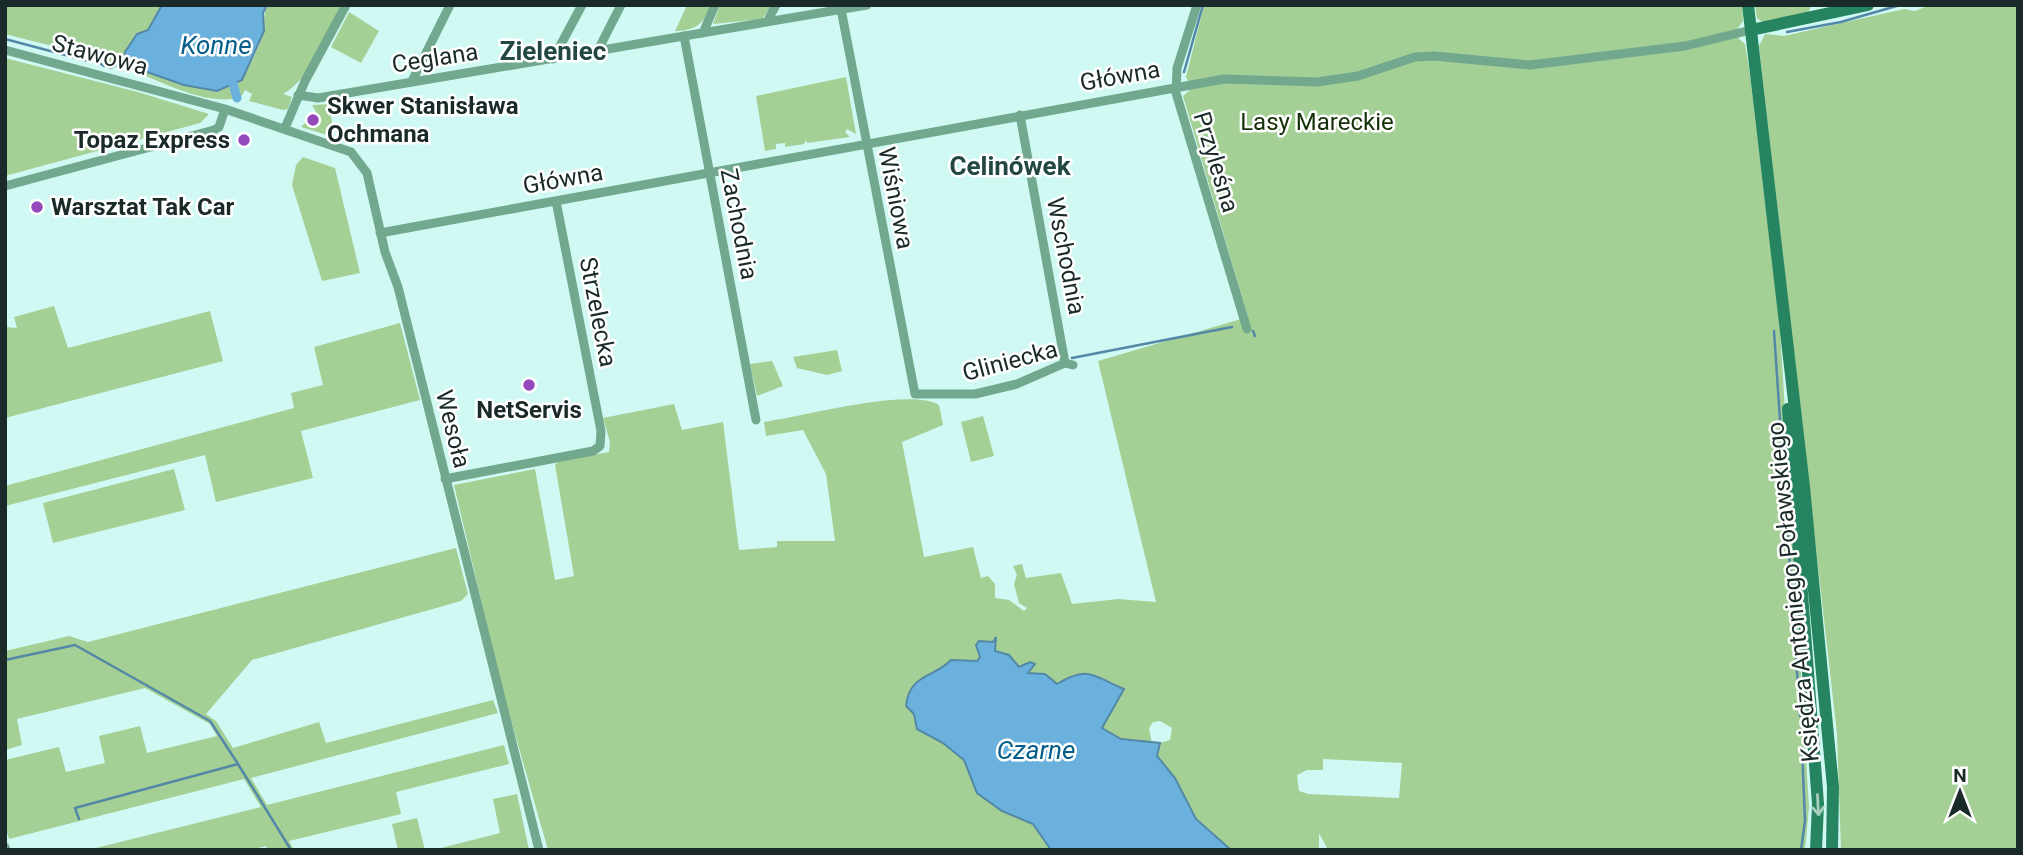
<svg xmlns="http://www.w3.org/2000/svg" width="2023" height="855" font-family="Roboto,sans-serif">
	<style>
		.green { fill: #a4d095; fill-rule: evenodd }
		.water { fill: #6bb1dd; stroke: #5388a7; stroke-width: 2 }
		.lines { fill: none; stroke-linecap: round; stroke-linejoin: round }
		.stream { stroke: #5388a7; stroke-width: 2.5 }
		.canal { stroke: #6bb1dd; stroke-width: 9 }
		.street { stroke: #72a98e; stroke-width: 9 }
		.secondary { stroke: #268560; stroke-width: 12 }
		.oneway { stroke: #a8cebf }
		.poi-dot { fill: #9449bb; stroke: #fff; stroke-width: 2.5 }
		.labels { text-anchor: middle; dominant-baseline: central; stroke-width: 5; stroke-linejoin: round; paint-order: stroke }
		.street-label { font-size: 24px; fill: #1a2a29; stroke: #fff }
		.poi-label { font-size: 24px; font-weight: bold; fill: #1a2a29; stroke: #fff; text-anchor: start }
		.park-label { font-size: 24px; fill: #143108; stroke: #fff }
		.water-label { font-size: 26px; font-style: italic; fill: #025e88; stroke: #fff }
		.neighbourhood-label { font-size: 26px; font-weight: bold; fill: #234844; stroke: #fff }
	</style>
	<rect width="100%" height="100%" fill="#d0f9f4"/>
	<path class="green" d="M 5,5 L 192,7 L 228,84 L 242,80 C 249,65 259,49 263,33 C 265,23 263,15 267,5 L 342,5 C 327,34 312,78 283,94 L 292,97 L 288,109 L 283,110 L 249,101 L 252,94 L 245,90 L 241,97 C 205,108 155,78 121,66 C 83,53 44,44 5,34 Z
		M 687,5 L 711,5 C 704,24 695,31 675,31 Z
		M 720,5 L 772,5 L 762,19 L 713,24 Z
		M 1204,5 L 1742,5 L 1743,21 L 1738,28 L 1739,39 L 1745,44 L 1750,75 L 1780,329 L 1809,807 L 1805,850 L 1328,850 L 1319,833 L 1319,850 L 1231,850 L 1196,819 L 1175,778 L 1156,756 L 1160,743 L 1170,740 L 1172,728 L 1160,721 L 1153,722 L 1149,728 L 1152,744 L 1117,748 L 1026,675 L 1028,662 L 1023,667 L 1018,666 L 1009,655 L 995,651 L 996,639 L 991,646 L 1074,850 L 548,850 L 501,685 L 454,485 L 535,469 L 555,580 L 574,576 L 555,465 L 559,461 L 609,452 L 610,442 L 603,418 L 674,404 L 682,430 L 723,422 L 739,550 L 777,547 L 777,541 L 835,541 L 826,474 L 803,430 L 766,436 L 764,422 C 802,417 908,387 939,405 L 943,425 L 902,442 L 924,557 L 973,547 L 981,578 L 988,576 L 995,584 L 995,598 L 1009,600 L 1024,611 L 1027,608 L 1019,603 L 1014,584 L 1017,575 L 1013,566 L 1022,564 L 1026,578 L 1061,573 L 1072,604 L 1118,599 L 1156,602 L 1098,361 L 1248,317 L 1183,96 L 1192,88 L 1186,77 ZM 1323,759 L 1402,763 L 1399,798 L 1308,794 L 1299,791 L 1297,775 L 1307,770 L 1323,770 Z
		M 1755,5 L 1811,5 L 1811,6 L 1808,13 L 1762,22 L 1757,18 Z
		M 1930,5 L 2018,5 L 2018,850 L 1841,850 L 1837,734 L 1759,46 L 1765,34 L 1784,36 L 1904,9 L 1915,11 Z
		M 349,12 L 379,31 L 361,63 L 331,47 Z
		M 5,58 L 138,92 L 209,114 L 200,123 L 5,176 Z
		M 846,77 L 856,134 L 847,129 L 845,132 L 850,137 L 807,143 L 806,140 L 804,144 L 785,147 L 785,143 L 776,144 L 776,149 L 765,151 L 756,96 Z
		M 333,104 L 329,109 L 332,121 L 330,136 L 301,127 L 316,112 L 312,105 Z
		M 303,157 L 335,168 L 360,273 L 322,281 L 292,185 L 296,165 Z
		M 54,306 L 68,348 L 210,311 L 223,361 L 5,418 L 5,327 L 17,328 L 14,317 Z
		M 400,323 L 420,400 L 301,431 L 313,478 L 216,502 L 205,455 L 5,506 L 5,486 L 294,408 L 291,393 L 323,385 L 314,347 Z
		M 837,350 L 842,371 L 827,375 L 797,368 L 793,357 Z
		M 772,361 L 783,386 L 757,396 L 750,364 Z
		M 983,416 L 994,456 L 971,462 L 961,422 Z
		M 174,469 L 185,510 L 53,543 L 43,503 Z
		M 456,548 L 468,594 L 461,601 L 252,660 L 206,714 L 216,721 L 233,748 L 319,722 L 326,743 L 493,700 L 498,713 L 251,778 L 267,805 L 504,745 L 509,764 L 396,792 L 401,814 L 289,841 L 294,850 L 267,850 L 266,846 L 251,850 L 88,850 L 261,807 L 244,779 L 9,839 L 5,826 L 5,760 L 59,747 L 66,772 L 105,763 L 99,736 L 140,726 L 147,753 L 217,736 L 210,724 L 145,688 L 17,719 L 22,745 L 5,750 L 5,651 L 69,636 L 88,642 Z
		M 517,794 L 529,850 L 433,850 L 500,833 L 493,799 Z
		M 417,818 L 425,850 L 398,850 L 392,824 Z"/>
	<path class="water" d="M 162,5 L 267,5 L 263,13 L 264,31 L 242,80 L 217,91 L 184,85 L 124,64 L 125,52 L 137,34 L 148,30 Z
		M 996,637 L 995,651 L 1009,655 L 1019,667 L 1030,662 L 1035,664 L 1028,673 L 1045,674 L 1057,684 C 1089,664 1094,677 1124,689 L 1102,728 L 1121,739 L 1160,743 L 1157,756 L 1175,778 L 1196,819 L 1231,850 L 1051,850 L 1033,824 L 1002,811 L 977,793 L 964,760 L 943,743 L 917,729 L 914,714 L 906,706 C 909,674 934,678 951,660 L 977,661 L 980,657 L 976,645 L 979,641 L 993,642 Z"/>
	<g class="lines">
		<path class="stream" d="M 1787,32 L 1841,22 L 1900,5
			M 5,39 L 88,61
			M 101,64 L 104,66
			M 110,68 L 123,62
			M 1184,72 L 1203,5
			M 1253,331 L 1255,336
			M 1774,331 L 1800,716
			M 1072,358 L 1232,327
			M 5,660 L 75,645 L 210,721 L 238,764 L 75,808 L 79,819
			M 238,764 L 291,850
			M 1801,850 L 1805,821 L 1802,747"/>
		<path class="canal" d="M 233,84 L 237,98"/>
		<path class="street" d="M 1197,5 L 1177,68 L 1176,93 L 1247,329
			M 841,9 L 915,394 L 975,394 L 1017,384 L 1065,363 L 1073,365
			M 767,22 L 776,5
			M 703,33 L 715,5
			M 684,36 L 756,420
			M 5,50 L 225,109 L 351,152 L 367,173 L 385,252 L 398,287 L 539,850
			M 597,52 L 621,5
			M 553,59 L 582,5
			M 412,81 L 450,5
			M 298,95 L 318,98 L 867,5
			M 1020,115 L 1065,363
			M 285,128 L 305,81 L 346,5
			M 5,186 L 214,130 L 219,127 L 225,109
			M 380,233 L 1224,79 L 1317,82 L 1358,76 L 1415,57 L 1434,56 L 1530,65 L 1685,46 L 1751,30
			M 445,479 L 593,451 L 600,446 L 601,431 L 556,201
			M 5,847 L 6,850"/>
		<path class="secondary" d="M 1748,5 L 1804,487 L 1833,787 L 1832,850
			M 1751,30 L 1868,5
			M 1788,409 L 1818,804 L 1816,850"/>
	</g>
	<defs><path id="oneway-shaft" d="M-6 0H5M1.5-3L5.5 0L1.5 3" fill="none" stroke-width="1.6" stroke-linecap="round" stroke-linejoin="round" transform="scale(1.75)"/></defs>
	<use class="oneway" href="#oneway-shaft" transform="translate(1818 805) rotate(87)"/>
	<g class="poi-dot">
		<circle cx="313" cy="120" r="7"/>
		<circle cx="244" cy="140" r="7"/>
		<circle cx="37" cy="207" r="7"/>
		<circle cx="529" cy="385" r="7"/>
	</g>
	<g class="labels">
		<g class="street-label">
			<text transform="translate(100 55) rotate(15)">Stawowa</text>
			<text transform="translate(435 58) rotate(-9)">Ceglana</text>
			<text transform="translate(1120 76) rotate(-10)">Główna</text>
			<text transform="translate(1216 162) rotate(73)">Przyleśna</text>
			<text transform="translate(563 179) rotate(-10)">Główna</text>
			<text transform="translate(896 198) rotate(79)">Wiśniowa</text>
			<text transform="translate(739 224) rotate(79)">Zachodnia</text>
			<text transform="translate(1066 256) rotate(79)">Wschodnia</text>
			<text transform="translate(598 312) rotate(79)">Strzelecka</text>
			<text transform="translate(1010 361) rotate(-15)">Gliniecka</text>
			<text transform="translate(453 429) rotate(76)">Wesoła</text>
			<text transform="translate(1793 592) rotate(-96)">Księdza Antoniego Poławskiego</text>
		</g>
		<g class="poi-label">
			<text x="327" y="106">Skwer Stanisława<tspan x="327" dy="28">Ochmana</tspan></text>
			<text x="230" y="140" text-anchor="end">Topaz Express</text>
			<text x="51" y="207">Warsztat Tak Car</text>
			<text x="529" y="410" text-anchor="middle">NetServis</text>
		</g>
		<g class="park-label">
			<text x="1317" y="122">Lasy Mareckie</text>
		</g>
		<g class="water-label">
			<text x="216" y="45">Konne</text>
			<text x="1036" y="750">Czarne</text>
		</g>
		<g class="neighbourhood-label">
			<text x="553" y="51">Zieleniec</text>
			<text x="1010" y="166">Celinówek</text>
		</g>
	</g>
	<rect width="2023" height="855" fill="none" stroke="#1a2a29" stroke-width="14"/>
	<g transform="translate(1960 792)" stroke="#ffffff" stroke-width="5" paint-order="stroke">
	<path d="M0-5L12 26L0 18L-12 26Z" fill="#1a2a29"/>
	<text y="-10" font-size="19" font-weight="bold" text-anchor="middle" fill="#1a2a29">N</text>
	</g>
</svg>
